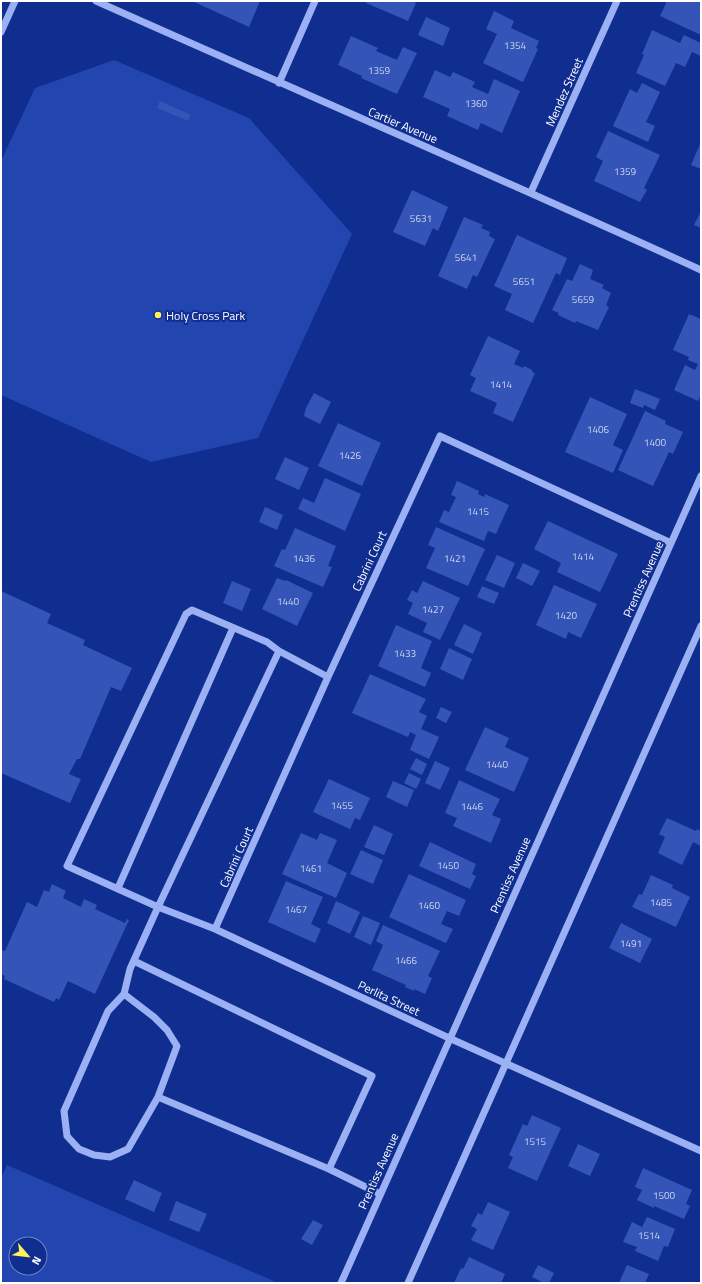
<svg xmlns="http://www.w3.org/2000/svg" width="702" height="1284" font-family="'Titillium Web',sans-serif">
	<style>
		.green { fill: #2245af; fill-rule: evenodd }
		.building { fill: #3455b7 }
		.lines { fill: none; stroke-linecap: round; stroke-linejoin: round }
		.minor { stroke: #9bb1f3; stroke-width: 7 }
		.poi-dot { fill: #fff15c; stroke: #102e90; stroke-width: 1.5 }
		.labels { text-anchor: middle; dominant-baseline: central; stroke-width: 4; stroke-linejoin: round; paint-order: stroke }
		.number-label { font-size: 10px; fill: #ccd4ed }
		.street-label { font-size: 12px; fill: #fff; stroke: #102e90 }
		.poi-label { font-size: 12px; fill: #fff; stroke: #102e90; text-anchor: start }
	</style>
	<rect width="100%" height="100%" fill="#102e90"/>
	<path class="green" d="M 114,60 L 249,118 L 352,234 L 258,438 L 151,462 L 1,395 L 1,161 L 35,88 Z
		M 7,1165 L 278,1283 L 1,1283 L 1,1178 ZM 16,1244 L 40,1244 L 40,1268 L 16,1268 Z"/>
	<path class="building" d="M 192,1 L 260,1 L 249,27 Z
		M 367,1 L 412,1 L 416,3 L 408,21 L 366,3 Z
		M 667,1 L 701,1 L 701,35 L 660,16 Z
		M 494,11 L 514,21 L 511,28 L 539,41 L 536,48 L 538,49 L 523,82 L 483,63 L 497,34 L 486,29 Z
		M 426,17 L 450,28 L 443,46 L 418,35 Z
		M 652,30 L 680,43 L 684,35 L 701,43 L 701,56 L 692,52 L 685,67 L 676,63 L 665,86 L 636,73 L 644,55 L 642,54 Z
		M 351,36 L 378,48 L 376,51 L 397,60 L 403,47 L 417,53 L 397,94 L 361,78 L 362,76 L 338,65 Z
		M 435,70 L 450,77 L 453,72 L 475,82 L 472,87 L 488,94 L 494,79 L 520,91 L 502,133 L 481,123 L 478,130 L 447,116 L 450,109 L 423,97 Z
		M 642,83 L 660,92 L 646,122 L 655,126 L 648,142 L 613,126 L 630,89 L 637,93 Z
		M 160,101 L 191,115 L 188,121 L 157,108 Z
		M 608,131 L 660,155 L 644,188 L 647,190 L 640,202 L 594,181 L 603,161 L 596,157 Z
		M 701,142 L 701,169 L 691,165 Z
		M 412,190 L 448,207 L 438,231 L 433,228 L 425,246 L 393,232 Z
		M 701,211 L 701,228 L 694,225 Z
		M 464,217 L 483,225 L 481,228 L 490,232 L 489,236 L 495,239 L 477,277 L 473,275 L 467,289 L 438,276 Z
		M 517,235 L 567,258 L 560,275 L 556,273 L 533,323 L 505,310 L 512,294 L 494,286 Z
		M 580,264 L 593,270 L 590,279 L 604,285 L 602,288 L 611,293 L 606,305 L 609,307 L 598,330 L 576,321 L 575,323 L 558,315 L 559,313 L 552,310 L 567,279 L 572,281 Z
		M 689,314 L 701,319 L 701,395 L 698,401 L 674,390 L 685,365 L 695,370 L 698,364 L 688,360 L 689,357 L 673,350 Z
		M 488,336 L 520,351 L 514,364 L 523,368 L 524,366 L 532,370 L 532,372 L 535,373 L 513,422 L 493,413 L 497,403 L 470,391 L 476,378 L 470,375 Z
		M 635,389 L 660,399 L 655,410 L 644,405 L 643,408 L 630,403 Z
		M 314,393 L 331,402 L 320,424 L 304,416 L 306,408 Z
		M 590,397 L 627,414 L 613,445 L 623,450 L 613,473 L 565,452 Z
		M 645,411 L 666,421 L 665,424 L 683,432 L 673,454 L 669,452 L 653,486 L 618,470 Z
		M 338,423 L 381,443 L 362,486 L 318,466 Z
		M 285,457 L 309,468 L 299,490 L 275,479 Z
		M 325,478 L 361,494 L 345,531 L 298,509 L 303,498 L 314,503 Z
		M 457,481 L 479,491 L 478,494 L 484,497 L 485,494 L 509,505 L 496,534 L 488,531 L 484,541 L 439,522 L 444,510 L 449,512 L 456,497 L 451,495 Z
		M 265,507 L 283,515 L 277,530 L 259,522 Z
		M 548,521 L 618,554 L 600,592 L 557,572 L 561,563 L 534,549 Z
		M 436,527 L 485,549 L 468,586 L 426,568 L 435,548 L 428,545 Z
		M 295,528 L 336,546 L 328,566 L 332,567 L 323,587 L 274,566 L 282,549 L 285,550 Z
		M 497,555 L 515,563 L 504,588 L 485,580 Z
		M 523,563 L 540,571 L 532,586 L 516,578 Z
		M 277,578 L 285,581 L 286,580 L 313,593 L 297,626 L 262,609 Z
		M 232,581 L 251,589 L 242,611 L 223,603 Z
		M 423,581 L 460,598 L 440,640 L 423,632 L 427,623 L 408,614 L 413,603 L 407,600 L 412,590 L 417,593 Z
		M 554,585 L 597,604 L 581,638 L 568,632 L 566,639 L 536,625 Z
		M 482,586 L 499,593 L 494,604 L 477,597 Z
		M 1,591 L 51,614 L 47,623 L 85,640 L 83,645 L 132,668 L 121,691 L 111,687 L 80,759 L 77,759 L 69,774 L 81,779 L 70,803 L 1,773 Z
		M 464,624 L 482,633 L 473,654 L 454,645 Z
		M 396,625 L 432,641 L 421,668 L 431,673 L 425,687 L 378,666 Z
		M 449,648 L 472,659 L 463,680 L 440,669 Z
		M 370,674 L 426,699 L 419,712 L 427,716 L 421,729 L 439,737 L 429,759 L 410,750 L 416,735 L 410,732 L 408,737 L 352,713 Z
		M 441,707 L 452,712 L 446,723 L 436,718 Z
		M 485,727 L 509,738 L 505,747 L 529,758 L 514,792 L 465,770 Z
		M 416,758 L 427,764 L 422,775 L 410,769 Z
		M 435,761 L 450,768 L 440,790 L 425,783 Z
		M 409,773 L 421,779 L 416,789 L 404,783 Z
		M 329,779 L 370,798 L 360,820 L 355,818 L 350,829 L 313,812 Z
		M 459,780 L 500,799 L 492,815 L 501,819 L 491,843 L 453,826 L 457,818 L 445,813 Z
		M 393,781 L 414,790 L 407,807 L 386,797 Z
		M 667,818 L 696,831 L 697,829 L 701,831 L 701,846 L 693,842 L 682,865 L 658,853 L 665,837 L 659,834 Z
		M 374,825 L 393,834 L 384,855 L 364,847 Z
		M 301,833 L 317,840 L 320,833 L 337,840 L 327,863 L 347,873 L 336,898 L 282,874 Z
		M 430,842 L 476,864 L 472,874 L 476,876 L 470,889 L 419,866 Z
		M 361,850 L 383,860 L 373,884 L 350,874 Z
		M 409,874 L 466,900 L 459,916 L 447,911 L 441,924 L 453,929 L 446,943 L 389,917 Z
		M 651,875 L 673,885 L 672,888 L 690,897 L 676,927 L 632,907 L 639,894 L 642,895 Z
		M 286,881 L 323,897 L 311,924 L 321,929 L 315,943 L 268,922 Z
		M 52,884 L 66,891 L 63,898 L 81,907 L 84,899 L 97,905 L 95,909 L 125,923 L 127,919 L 129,920 L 95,994 L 68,981 L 59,1000 L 56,998 L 54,1002 L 4,979 L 5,976 L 1,974 L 1,950 L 5,951 L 27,902 L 37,907 L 44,890 L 49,892 Z
		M 336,901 L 360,912 L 350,934 L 327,923 Z
		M 363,916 L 380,923 L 371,945 L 354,937 Z
		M 621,923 L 652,939 L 640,963 L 609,948 Z
		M 383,925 L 440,951 L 428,976 L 432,978 L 425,994 L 414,989 L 414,991 L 405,987 L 406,985 L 372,970 L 383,945 L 376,941 Z
		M 532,1115 L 561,1128 L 537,1181 L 508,1168 L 513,1157 L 509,1155 L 523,1124 L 527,1126 Z
		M 578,1144 L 600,1154 L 590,1176 L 568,1166 Z
		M 643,1168 L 692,1190 L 686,1204 L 690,1206 L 684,1219 L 654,1206 L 654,1208 L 637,1200 L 642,1190 L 635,1187 Z
		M 134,1180 L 162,1193 L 154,1212 L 125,1199 Z
		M 176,1201 L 207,1214 L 199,1232 L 169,1220 Z
		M 488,1202 L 510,1212 L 493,1250 L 471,1240 L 477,1229 L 471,1226 L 478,1213 L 482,1215 Z
		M 647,1217 L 675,1229 L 668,1247 L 664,1246 L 658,1261 L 635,1251 L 637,1247 L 623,1242 L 632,1222 L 642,1227 Z
		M 313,1220 L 323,1225 L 312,1245 L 301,1239 Z
		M 469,1257 L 505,1274 L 501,1283 L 454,1283 L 461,1268 L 463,1269 Z
		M 538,1265 L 554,1273 L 549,1283 L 544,1283 L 532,1277 Z
		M 627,1265 L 649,1274 L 645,1283 L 619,1283 Z"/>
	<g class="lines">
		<path class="minor" d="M 96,1 C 298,91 500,178 701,270
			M 1,32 L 15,1
			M 279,83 L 315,1
			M 531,192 L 617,1
			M 279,651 L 158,907 L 130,969 L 124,994 L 154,1017 L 167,1030 L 177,1046 L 158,1097 L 329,1169 L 380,1194
			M 328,677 L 279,651 L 267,642 L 192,610 L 186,614 L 67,866 L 158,907 L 215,929 L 449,1038 L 701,1151
			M 118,888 L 233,628
			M 215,929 L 328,677 L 440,436 L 671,543
			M 134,961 L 372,1076 L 329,1169
			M 124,994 L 108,1011 L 64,1111 L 67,1136 L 79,1149 L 94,1155 L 110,1157 L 128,1149 L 158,1097
			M 341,1283 L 701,476
			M 408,1283 L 701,626"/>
	</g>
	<circle class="poi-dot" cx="158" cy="315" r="4"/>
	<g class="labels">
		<g class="number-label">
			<text x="515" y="45">1354</text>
			<text x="379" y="70">1359</text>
			<text x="476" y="103">1360</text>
			<text x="625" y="171">1359</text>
			<text x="421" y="218">5631</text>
			<text x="466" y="257">5641</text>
			<text x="524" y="281">5651</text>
			<text x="583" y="299">5659</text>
			<text x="501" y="384">1414</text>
			<text x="598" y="429">1406</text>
			<text x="655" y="442">1400</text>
			<text x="350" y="455">1426</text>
			<text x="478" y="511">1415</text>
			<text x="583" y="556">1414</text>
			<text x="304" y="558">1436</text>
			<text x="455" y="558">1421</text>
			<text x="288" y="601">1440</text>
			<text x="433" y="609">1427</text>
			<text x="566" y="615">1420</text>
			<text x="405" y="653">1433</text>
			<text x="497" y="764">1440</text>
			<text x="342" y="805">1455</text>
			<text x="472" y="806">1446</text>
			<text x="448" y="865">1450</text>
			<text x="311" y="868">1461</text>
			<text x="661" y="902">1485</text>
			<text x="429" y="905">1460</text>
			<text x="296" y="909">1467</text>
			<text x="631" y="943">1491</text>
			<text x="406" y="960">1466</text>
			<text x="535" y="1141">1515</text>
			<text x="664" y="1195">1500</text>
			<text x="649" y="1235">1514</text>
		</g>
		<g class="street-label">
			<text transform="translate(564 92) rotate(-66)">Mendez Street</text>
			<text transform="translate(403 125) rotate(23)">Cartier Avenue</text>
			<text transform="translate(369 561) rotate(-65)">Cabrini Court</text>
			<text transform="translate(643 579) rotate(-66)">Prentiss Avenue</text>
			<text transform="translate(236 857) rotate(-66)">Cabrini Court</text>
			<text transform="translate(510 875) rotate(-66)">Prentiss Avenue</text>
			<text transform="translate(389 998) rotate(25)">Perlita Street</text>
			<text transform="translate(378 1171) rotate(-66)">Prentiss Avenue</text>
		</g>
		<g class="poi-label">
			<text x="166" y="315">Holy Cross Park</text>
		</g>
	</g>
	<rect width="702" height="1284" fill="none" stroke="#ffffff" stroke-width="4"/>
	<g transform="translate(28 1256) rotate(118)"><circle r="19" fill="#102e90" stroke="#7082bc"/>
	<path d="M0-3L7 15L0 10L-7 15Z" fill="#fff15c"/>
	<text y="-6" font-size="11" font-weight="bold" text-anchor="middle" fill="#ffffff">N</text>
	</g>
</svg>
